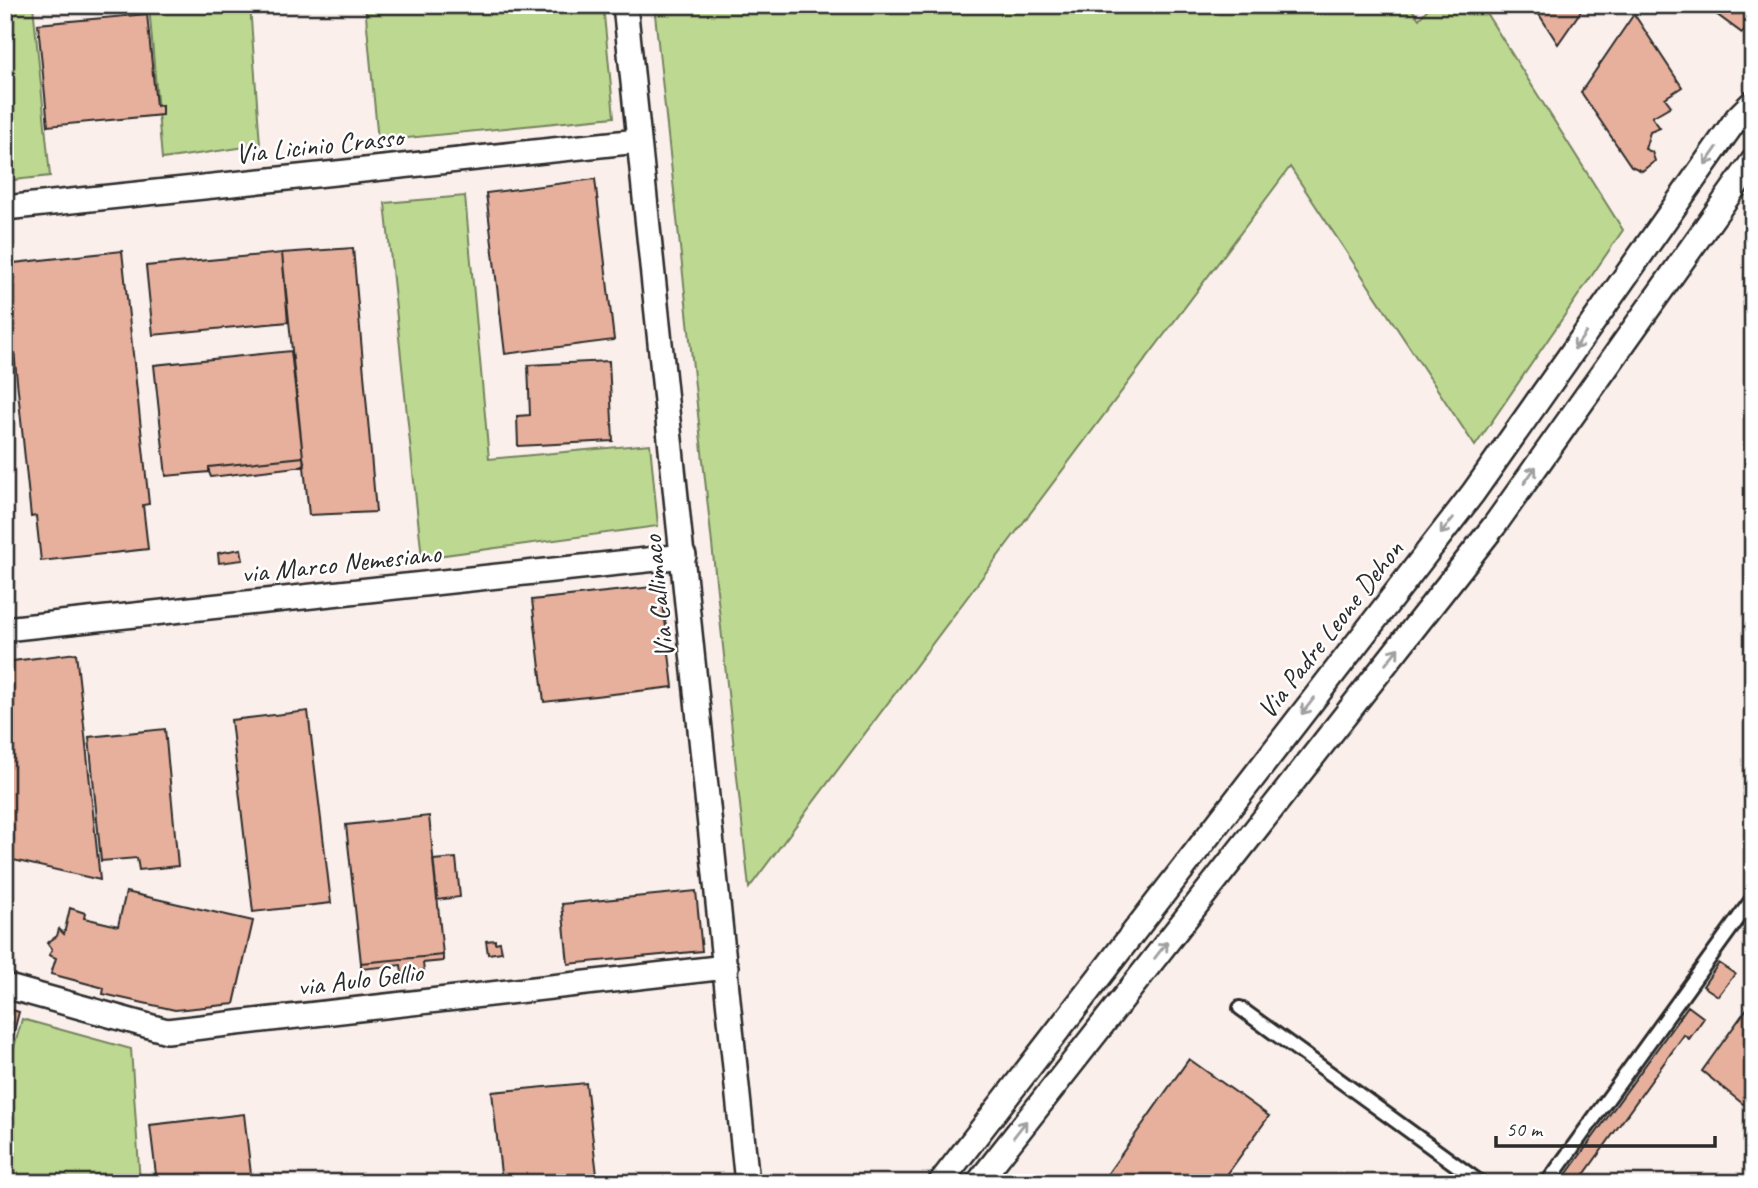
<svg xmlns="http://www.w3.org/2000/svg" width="1758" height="1188" font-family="Caveat,sans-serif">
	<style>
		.green { fill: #bdd991; stroke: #74825e; stroke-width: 2 }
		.building { fill: #e7b09c; stroke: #2b2b2b; stroke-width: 2 }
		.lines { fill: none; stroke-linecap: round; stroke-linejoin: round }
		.service-casing { stroke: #2b2b2b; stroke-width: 18 }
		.minor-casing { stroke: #2b2b2b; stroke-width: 28 }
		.service { stroke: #fff; stroke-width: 12 }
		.minor { stroke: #fff; stroke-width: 23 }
		.oneway { stroke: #a0a0a0 }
		.labels { text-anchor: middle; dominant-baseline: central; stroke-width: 5; stroke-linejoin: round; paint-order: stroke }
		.street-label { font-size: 28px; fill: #2b2b2b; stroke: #fff }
	</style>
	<rect width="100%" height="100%" fill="#faefeb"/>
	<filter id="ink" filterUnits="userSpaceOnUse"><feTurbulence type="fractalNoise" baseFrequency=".0143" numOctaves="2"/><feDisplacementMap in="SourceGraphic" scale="14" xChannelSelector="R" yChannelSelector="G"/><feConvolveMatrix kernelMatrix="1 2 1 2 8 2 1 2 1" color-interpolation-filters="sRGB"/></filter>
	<g filter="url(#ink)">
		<path class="green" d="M 33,5 L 50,176 L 5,181 L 5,7 Z
			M 149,5 L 250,5 L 260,145 L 162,159 Z
			M 365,5 L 603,5 L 614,117 L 378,141 Z
			M 654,5 L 1409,5 L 1419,19 L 1431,5 L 1481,5 L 1623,230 L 1475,446 L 1290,167 L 749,888 Z
			M 465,196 L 489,459 L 650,444 L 658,526 L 422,558 L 385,203 Z
			M 22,1019 L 131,1049 L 140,1183 L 5,1183 L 5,1079 Z"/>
		<path class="building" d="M 1533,5 L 1585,5 L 1558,44 Z
			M 1717,5 L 1753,5 L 1753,18 L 1742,33 L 1712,11 Z
			M 147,14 L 156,106 L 162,105 L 162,115 L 48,126 L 38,24 Z
			M 1634,14 L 1682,87 L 1665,98 L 1671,106 L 1652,117 L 1660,128 L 1650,132 L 1645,149 L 1652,152 L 1655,161 L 1642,171 L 1631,166 L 1581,92 Z
			M 595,179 L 614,340 L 505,354 L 486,193 Z
			M 353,248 L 376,512 L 309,515 L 282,253 Z
			M 122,251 L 149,504 L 143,505 L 148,549 L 41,561 L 36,516 L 31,517 L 5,264 Z
			M 282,253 L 288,322 L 153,335 L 146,266 Z
			M 291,351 L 303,457 L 209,467 L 209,472 L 166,476 L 154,365 Z
			M 609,361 L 613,441 L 518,446 L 517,416 L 530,415 L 528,365 Z
			M 303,457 L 305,466 L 211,477 L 209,472 L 209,467 Z
			M 241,549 L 243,560 L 219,563 L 218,553 Z
			M 661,586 L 673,687 L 544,702 L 532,600 Z
			M 76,653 L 82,706 L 100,880 L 13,860 L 5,790 L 5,662 Z
			M 308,711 L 331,903 L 253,912 L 231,720 Z
			M 165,729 L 178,866 L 139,870 L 137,858 L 101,861 L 89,737 Z
			M 429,816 L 443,955 L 361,963 L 346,825 Z
			M 456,858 L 460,897 L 437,900 L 433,860 Z
			M 696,891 L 702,951 L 568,964 L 562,904 Z
			M 126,892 L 253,921 L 234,1004 L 175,1010 L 103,994 L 104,988 L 51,974 L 56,958 L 49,955 L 52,950 L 47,943 L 57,936 L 59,929 L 64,934 L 70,908 L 85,913 L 84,918 L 118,926 Z
			M 495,940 L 495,943 L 500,942 L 502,952 L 488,954 L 486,941 Z
			M 443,955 L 443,961 L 423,963 L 424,971 L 402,973 L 401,965 L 361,969 L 361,963 Z
			M 1719,963 L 1735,974 L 1718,996 L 1703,986 Z
			M 1753,1000 L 1753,1101 L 1743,1104 L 1702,1071 Z
			M 1688,1006 L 1704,1018 L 1689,1039 L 1684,1035 L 1578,1183 L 1560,1183 Z
			M 5,1008 L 19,1012 L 8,1055 L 5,1054 Z
			M 1189,1059 L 1269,1116 L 1221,1183 L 1101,1183 Z
			M 586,1083 L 598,1183 L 502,1183 L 492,1092 Z
			M 244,1114 L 252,1183 L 157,1183 L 150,1125 Z"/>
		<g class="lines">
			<defs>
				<path id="service" d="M 1240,1008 L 1481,1183
					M 1547,1183 L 1753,898"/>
				<path id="minor" d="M 625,5 L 747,1183
					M 5,208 L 638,141
					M 5,629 L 684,556
					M 5,986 L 167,1031 L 726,967
					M 940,1183 L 1473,493 L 1737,118 L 1753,102
					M 978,1183 L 1494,526 L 1753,161"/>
			</defs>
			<use href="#service" class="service-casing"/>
			<use href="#minor" class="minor-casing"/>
			<use href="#service" class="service"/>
			<use href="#minor" class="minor"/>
		</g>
		<defs><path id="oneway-shaft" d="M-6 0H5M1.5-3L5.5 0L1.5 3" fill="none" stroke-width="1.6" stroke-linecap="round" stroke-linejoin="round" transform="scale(1.75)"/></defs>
		<g class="oneway">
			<use href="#oneway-shaft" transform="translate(1711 156) rotate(125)"/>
			<use href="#oneway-shaft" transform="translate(1580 341) rotate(125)"/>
			<use href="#oneway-shaft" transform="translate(1530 475) rotate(-55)"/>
			<use href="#oneway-shaft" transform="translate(1447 526) rotate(128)"/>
			<use href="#oneway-shaft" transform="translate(1392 656) rotate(-52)"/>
			<use href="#oneway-shaft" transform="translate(1308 706) rotate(128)"/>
			<use href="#oneway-shaft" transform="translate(1161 950) rotate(-52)"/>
			<use href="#oneway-shaft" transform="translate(1020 1129) rotate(-52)"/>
		</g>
	</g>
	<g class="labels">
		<g class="street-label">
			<text transform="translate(319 145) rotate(-6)">Via Licinio Crasso</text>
			<text transform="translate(341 563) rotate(-6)">via Marco Nemesiano</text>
			<text transform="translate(658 597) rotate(-96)">Via Callimaco</text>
			<text transform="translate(1330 629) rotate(-52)">Via Padre Leone Dehon</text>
			<text transform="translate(360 979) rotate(-7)">via Aulo Gellio</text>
		</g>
	</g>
	<rect width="1758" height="1188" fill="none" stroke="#fff" stroke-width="28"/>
	<rect x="14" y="14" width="1730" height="1160" fill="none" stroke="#2b2b2b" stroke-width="2.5" filter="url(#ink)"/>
	<path d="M1496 1136v10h219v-10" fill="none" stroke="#2b2b2b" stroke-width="3.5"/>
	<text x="1506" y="1136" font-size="21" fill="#2b2b2b" stroke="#ffffff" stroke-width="5" paint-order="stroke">50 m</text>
</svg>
